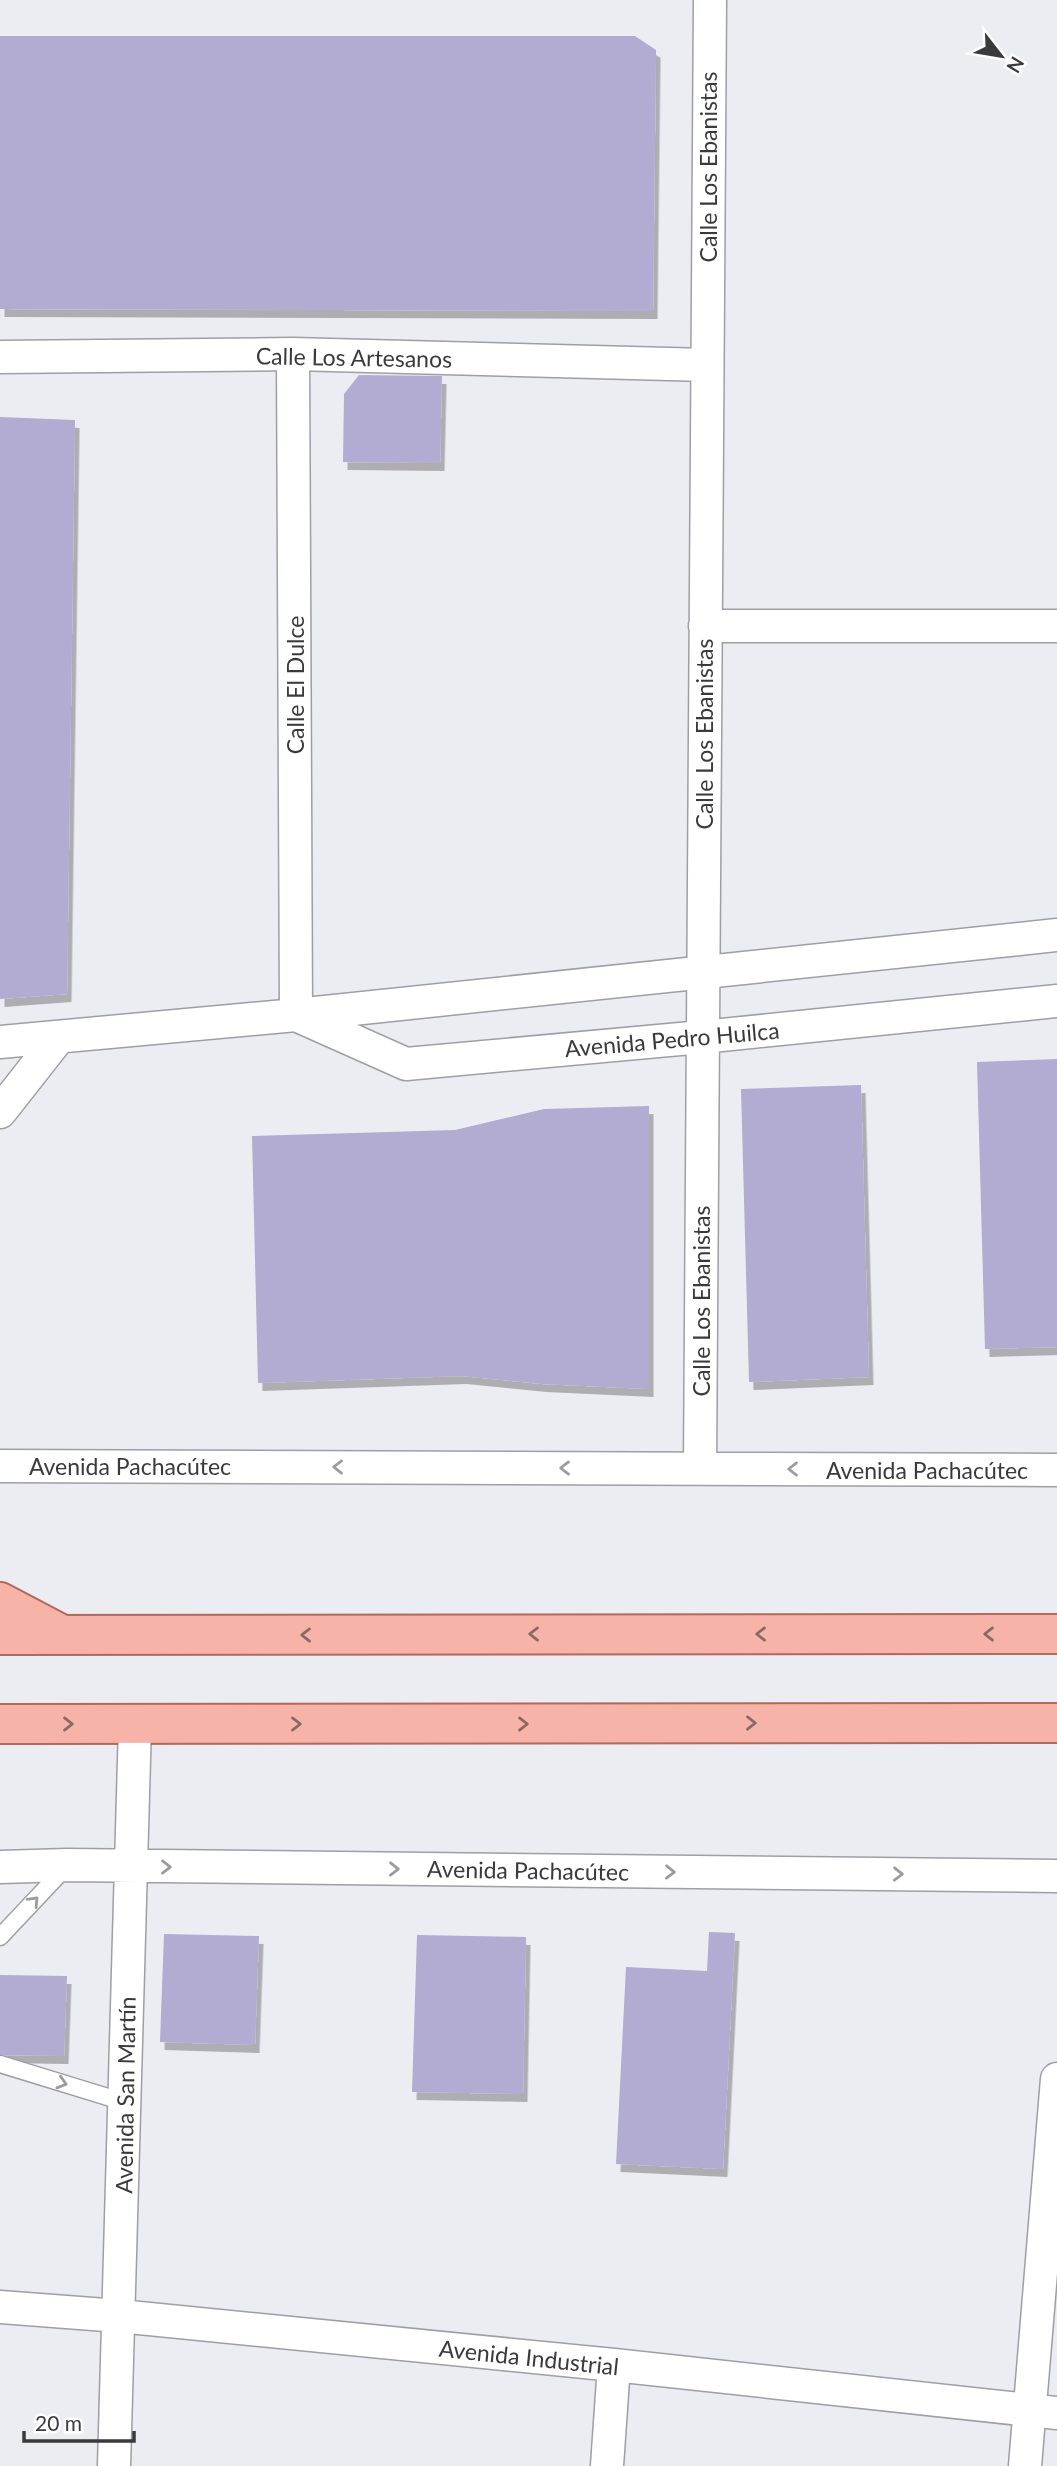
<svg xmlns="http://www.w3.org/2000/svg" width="1057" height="2466" font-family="Lato,sans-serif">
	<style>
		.building { fill: #b2abd2; filter: url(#shadow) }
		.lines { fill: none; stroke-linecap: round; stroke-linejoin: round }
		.lane-casing { stroke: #9e9ea5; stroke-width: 19 }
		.street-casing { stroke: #9e9ea5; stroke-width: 35 }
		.primary-casing { stroke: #b2685c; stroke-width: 42 }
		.lane { stroke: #fff; stroke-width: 16 }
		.street { stroke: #fff; stroke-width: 32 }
		.primary { stroke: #f7b3a7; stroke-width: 38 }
		.oneway { stroke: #9c9c9e }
		.oneway2 { stroke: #866a67 }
		.labels { text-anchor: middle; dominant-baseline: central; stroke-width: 5; stroke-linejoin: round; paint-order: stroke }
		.street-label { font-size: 23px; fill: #3a3a3d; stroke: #fff }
	</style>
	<defs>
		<filter id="shadow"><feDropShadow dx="4.5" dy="8" stdDeviation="0" flood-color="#0004"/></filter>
	</defs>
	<rect width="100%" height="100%" fill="#ececf3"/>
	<path class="building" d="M 0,36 L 635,36 L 656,50 L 653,311 L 0,309 Z
		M 359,375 L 442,376 L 440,463 L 343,462 L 344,394 Z
		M 0,417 L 75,420 L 67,994 L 0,999 Z
		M 1057,1059 L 1057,1347 L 985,1349 L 977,1062 Z
		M 861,1085 L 869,1377 L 749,1382 L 741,1089 Z
		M 649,1106 L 649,1389 L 542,1384 L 462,1376 L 258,1383 L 252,1136 L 455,1130 L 544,1109 Z
		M 709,1932 L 735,1933 L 723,2169 L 616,2164 L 626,1967 L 707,1971 Z
		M 164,1934 L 259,1936 L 255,2045 L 160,2042 Z
		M 417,1935 L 526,1937 L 523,2094 L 412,2092 Z
		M 0,1975 L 67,1976 L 64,2056 L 0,2055 Z"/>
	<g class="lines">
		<defs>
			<path id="lane" d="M 0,1937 L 65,1868
				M 0,2064 L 124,2102"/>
			<path id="street" d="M 293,354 L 296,1015 L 406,1064 L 702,1037 L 1057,1001
				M 0,357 L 293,354 L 707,365
				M 705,626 L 1057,626
				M 0,1042 L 296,1015 L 1057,935
				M 0,1112 L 59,1037
				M 0,1466 L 1057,1470
				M 700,1468 L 710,0
				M 0,1867 L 67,1865 L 1057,1876
				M 0,2307 L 119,2316 L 614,2365 L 1057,2413
				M 114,2466 L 135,1724
				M 607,2466 L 614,2365
				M 1025,2466 L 1057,2079"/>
			<path id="primary" d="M 0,1602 L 57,1632
				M 0,1635 L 1057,1634
				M 0,1724 L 1057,1723"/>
		</defs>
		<use href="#lane" class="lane-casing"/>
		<use href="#street" class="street-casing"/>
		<use href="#primary" class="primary-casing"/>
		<use href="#lane" class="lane"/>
		<use href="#street" class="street"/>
		<use href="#primary" class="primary"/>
	</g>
	<defs><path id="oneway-chevron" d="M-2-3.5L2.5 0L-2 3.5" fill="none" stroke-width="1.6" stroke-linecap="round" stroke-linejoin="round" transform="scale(1.75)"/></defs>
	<g class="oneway">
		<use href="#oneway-chevron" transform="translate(338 1467) rotate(-180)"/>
		<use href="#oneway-chevron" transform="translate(565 1468) rotate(-180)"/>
		<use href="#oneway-chevron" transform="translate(793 1469) rotate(-180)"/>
		<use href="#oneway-chevron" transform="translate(166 1867) rotate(1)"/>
		<use href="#oneway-chevron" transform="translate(394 1869) rotate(1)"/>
		<use href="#oneway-chevron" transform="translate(670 1872) rotate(1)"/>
		<use href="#oneway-chevron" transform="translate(898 1874) rotate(1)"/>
		<use href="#oneway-chevron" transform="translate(34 1901) rotate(-47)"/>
		<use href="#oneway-chevron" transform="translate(62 2083) rotate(17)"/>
	</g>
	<g class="oneway2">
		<use href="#oneway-chevron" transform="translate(534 1634) rotate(180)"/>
		<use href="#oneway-chevron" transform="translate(761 1634) rotate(180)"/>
		<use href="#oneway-chevron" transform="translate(989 1634) rotate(180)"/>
		<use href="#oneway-chevron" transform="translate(306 1635) rotate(180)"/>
		<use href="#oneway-chevron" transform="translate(751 1723)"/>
		<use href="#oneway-chevron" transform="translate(68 1724)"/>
		<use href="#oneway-chevron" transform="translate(296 1724)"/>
		<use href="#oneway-chevron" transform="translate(523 1724)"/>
	</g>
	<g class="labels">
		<g class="street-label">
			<text transform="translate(708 167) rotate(-90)">Calle Los Ebanistas</text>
			<text transform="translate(354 357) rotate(1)">Calle Los Artesanos</text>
			<text transform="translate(295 685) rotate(-90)">Calle El Dulce</text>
			<text transform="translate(704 734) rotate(-90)">Calle Los Ebanistas</text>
			<text transform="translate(672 1039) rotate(-5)">Avenida Pedro Huilca</text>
			<text transform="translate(701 1301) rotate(-90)">Calle Los Ebanistas</text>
			<text x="130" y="1466">Avenida Pachacútec</text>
			<text x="927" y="1470">Avenida Pachacútec</text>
			<text transform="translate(528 1870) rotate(1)">Avenida Pachacútec</text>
			<text transform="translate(125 2095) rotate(-89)">Avenida San Martín</text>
			<text transform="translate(529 2357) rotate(6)">Avenida Industrial</text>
		</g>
	</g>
	<g transform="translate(1001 56) rotate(121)" stroke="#ffffff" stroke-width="5" paint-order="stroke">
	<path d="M0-5L12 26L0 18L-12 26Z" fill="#3a3a3d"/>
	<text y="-10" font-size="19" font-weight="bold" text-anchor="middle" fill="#3a3a3d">N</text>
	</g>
	<path d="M24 2431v10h110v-10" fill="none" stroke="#3a3a3d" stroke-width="3.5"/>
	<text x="35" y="2431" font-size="21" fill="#3a3a3d" stroke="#ffffff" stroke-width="5" paint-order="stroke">20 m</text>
</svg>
